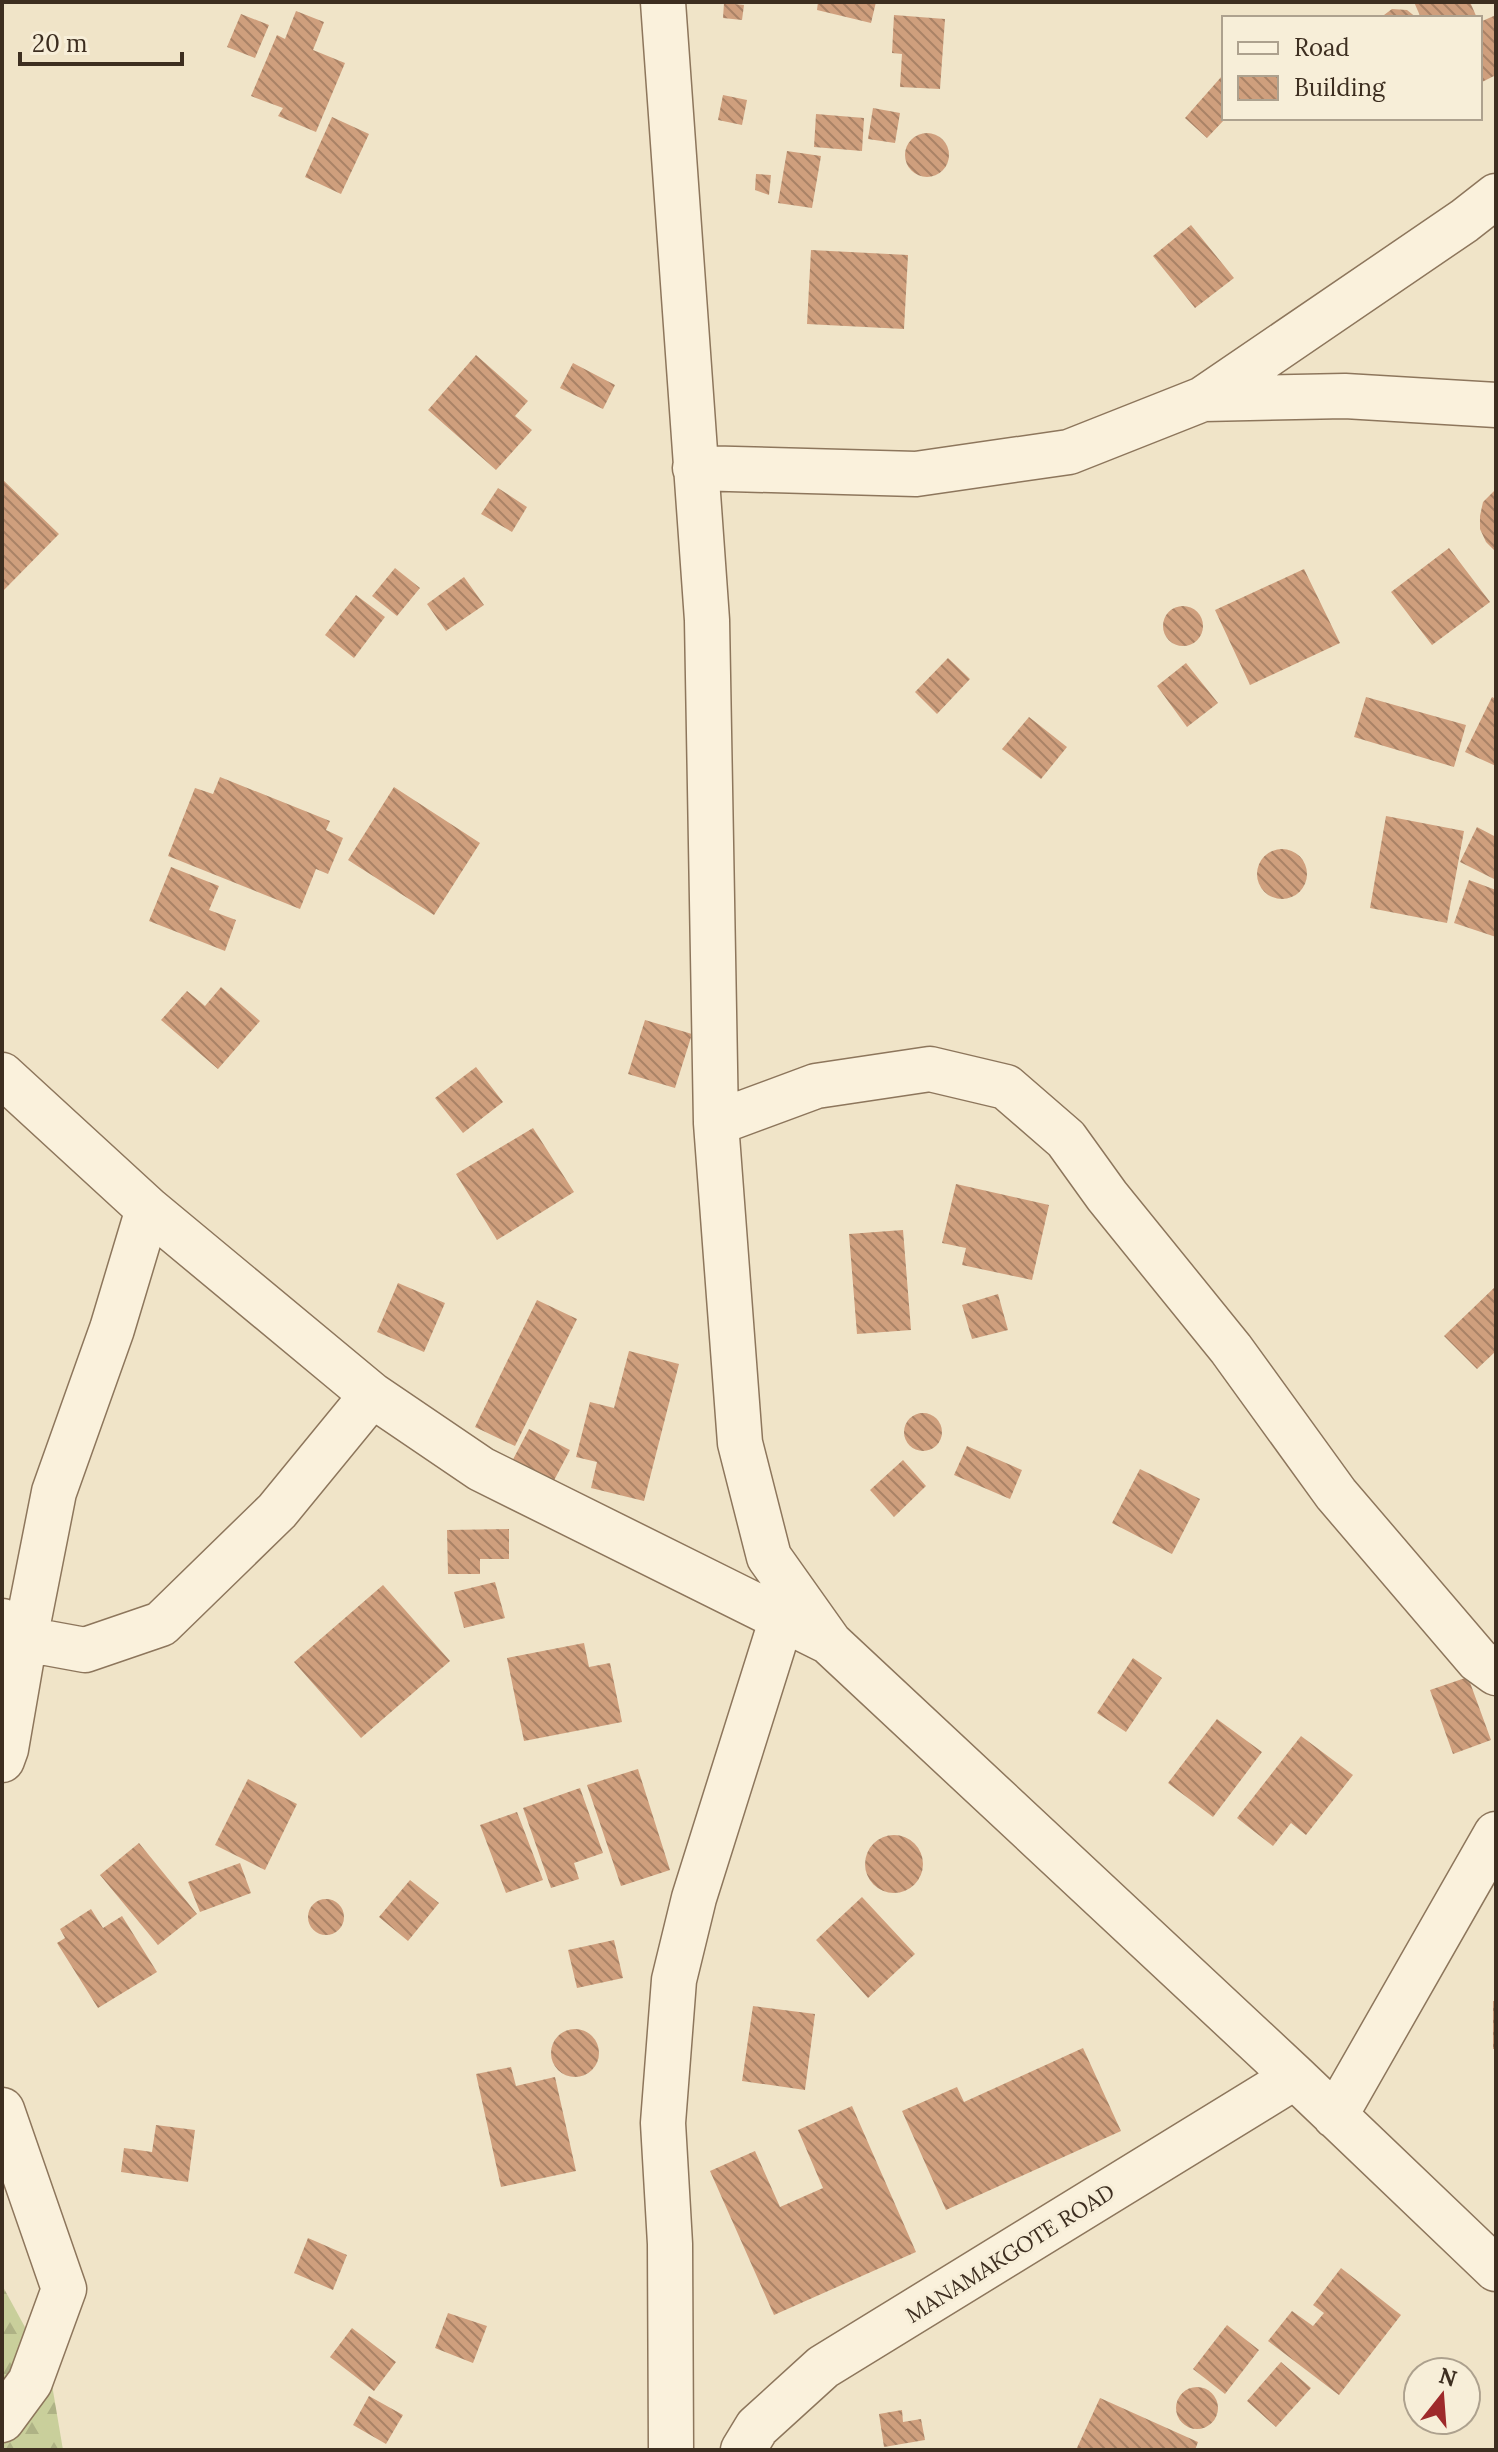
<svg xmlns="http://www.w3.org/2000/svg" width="1498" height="2452" font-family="Lora,serif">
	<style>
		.forest { fill: url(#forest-firs) }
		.building { fill: url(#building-back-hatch) }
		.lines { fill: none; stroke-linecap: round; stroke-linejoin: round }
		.minor-casing { stroke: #8d765c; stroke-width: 47 }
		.minor { stroke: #faf1dc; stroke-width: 44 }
		.labels { text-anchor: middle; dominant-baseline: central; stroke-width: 6; stroke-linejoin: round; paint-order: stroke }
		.street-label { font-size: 22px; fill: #3d2e20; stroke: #f7eed8 }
	</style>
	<defs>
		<pattern id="forest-firs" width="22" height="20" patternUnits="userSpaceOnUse" patternTransform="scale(2)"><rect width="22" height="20" fill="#c9cf9b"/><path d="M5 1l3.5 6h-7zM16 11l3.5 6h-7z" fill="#aeb285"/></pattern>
		<pattern id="building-back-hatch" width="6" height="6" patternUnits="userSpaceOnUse" patternTransform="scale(2)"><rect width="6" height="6" fill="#cf9f7d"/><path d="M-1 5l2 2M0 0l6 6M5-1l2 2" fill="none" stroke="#a98266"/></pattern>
	</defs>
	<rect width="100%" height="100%" fill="#f0e4c8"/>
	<path class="forest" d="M 2,2285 L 50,2373 L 63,2450 L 2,2450 Z"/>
	<path class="building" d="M 818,2 L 876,2 L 871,23 L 817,10 Z
		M 1414,2 L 1470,2 L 1477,18 L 1421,18 Z
		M 724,3 L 744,5 L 742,20 L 723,18 Z
		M 1392,9 L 1407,10 L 1417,18 L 1380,18 Z
		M 296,11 L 324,22 L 313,50 L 345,63 L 316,132 L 278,116 L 283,108 L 251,96 L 277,35 L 285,39 Z
		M 241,14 L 269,25 L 255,58 L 227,47 Z
		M 894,15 L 945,19 L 940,89 L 900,87 L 902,54 L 892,53 Z
		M 1496,15 L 1496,75 L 1482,82 L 1480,22 Z
		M 1222,76 L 1224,120 L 1207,138 L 1185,118 Z
		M 723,95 L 747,100 L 742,125 L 718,120 Z
		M 873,108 L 900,113 L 895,143 L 868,139 Z
		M 816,114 L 864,118 L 862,151 L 814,147 Z
		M 332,117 L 369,134 L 341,194 L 305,177 Z
		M905 155a22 22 0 1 1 44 0a22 22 0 1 1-44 0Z
		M 787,151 L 821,156 L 812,208 L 778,203 Z
		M 756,174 L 771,175 L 769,195 L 755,190 Z
		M 1191,225 L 1234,278 L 1195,308 L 1153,256 Z
		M 811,250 L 908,255 L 904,329 L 807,324 Z
		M 476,355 L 528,401 L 515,416 L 532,430 L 496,470 L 428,410 Z
		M 573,363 L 615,385 L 603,409 L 560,388 Z
		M 2,479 L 59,534 L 2,592 Z
		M 498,488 L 527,507 L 512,532 L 481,514 Z
		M 1496,489 L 1496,552 L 1486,542 L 1480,529 L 1480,516 L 1483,502 Z
		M 1449,548 L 1490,602 L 1432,645 L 1391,592 Z
		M 395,568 L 420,588 L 397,616 L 372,596 Z
		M 1304,569 L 1340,643 L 1250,685 L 1215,610 Z
		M 464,577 L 484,605 L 446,631 L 427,604 Z
		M 356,595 L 385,617 L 354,658 L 325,635 Z
		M1163 626a20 20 0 1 1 40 0a20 20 0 1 1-40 0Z
		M 948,658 L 970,679 L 937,714 L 915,692 Z
		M 1186,663 L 1218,703 L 1187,727 L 1157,686 Z
		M 1366,697 L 1466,725 L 1454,767 L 1354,737 Z
		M 1492,697 L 1496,699 L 1496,766 L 1465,752 Z
		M 1029,717 L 1067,747 L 1041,779 L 1002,749 Z
		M 220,777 L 330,821 L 326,830 L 343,838 L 328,874 L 316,869 L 300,909 L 168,856 L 195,788 L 213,794 Z
		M 394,787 L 480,843 L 434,915 L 348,860 Z
		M 1386,816 L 1464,831 L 1447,923 L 1370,908 Z
		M 1477,827 L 1496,837 L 1496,880 L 1460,862 Z
		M1257 874a25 25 0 1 1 50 0a25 25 0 1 1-50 0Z
		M 171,867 L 219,886 L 209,910 L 236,920 L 225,951 L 149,921 Z
		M 1469,880 L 1496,890 L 1496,937 L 1454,923 Z
		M 221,987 L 260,1021 L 218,1069 L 161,1020 L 187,991 L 205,1006 Z
		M 645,1020 L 692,1034 L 675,1088 L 628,1074 Z
		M 476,1067 L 503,1102 L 463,1133 L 435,1098 Z
		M 533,1128 L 574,1192 L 497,1240 L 456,1174 Z
		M 956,1184 L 1049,1205 L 1032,1280 L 962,1265 L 966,1248 L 942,1243 Z
		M 903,1230 L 911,1330 L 857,1334 L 849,1234 Z
		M 398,1283 L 445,1303 L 424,1352 L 377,1332 Z
		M 1496,1286 L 1496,1351 L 1477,1369 L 1444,1336 Z
		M 998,1294 L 1008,1330 L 972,1339 L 962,1305 Z
		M 537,1300 L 577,1319 L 515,1446 L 475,1427 Z
		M 629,1351 L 679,1364 L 644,1501 L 591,1488 L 597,1462 L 576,1457 L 590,1402 L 614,1408 Z
		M904 1432a19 19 0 1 1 38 0a19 19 0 1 1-38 0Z
		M 529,1429 L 570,1450 L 550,1488 L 509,1467 Z
		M 967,1446 L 1022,1470 L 1010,1499 L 954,1475 Z
		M 903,1460 L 926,1486 L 894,1517 L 870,1490 Z
		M 1140,1469 L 1200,1499 L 1172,1554 L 1112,1523 Z
		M 509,1529 L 509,1559 L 480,1559 L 480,1574 L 448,1574 L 447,1530 Z
		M 495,1582 L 505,1618 L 464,1628 L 454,1592 Z
		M 383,1585 L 450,1661 L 361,1738 L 294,1662 Z
		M 584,1643 L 589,1667 L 610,1663 L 622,1722 L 524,1741 L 507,1658 Z
		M 1133,1658 L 1162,1678 L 1126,1732 L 1097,1713 Z
		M 1468,1677 L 1491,1740 L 1453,1754 L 1430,1690 Z
		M 1217,1719 L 1262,1752 L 1213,1817 L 1168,1783 Z
		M 1301,1736 L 1353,1775 L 1306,1835 L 1291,1823 L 1273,1846 L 1237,1818 Z
		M 638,1769 L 670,1870 L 621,1886 L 587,1785 Z
		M 248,1779 L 297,1804 L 265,1870 L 215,1845 Z
		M 580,1788 L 603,1853 L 574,1863 L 579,1879 L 551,1888 L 523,1808 Z
		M 517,1812 L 543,1880 L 506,1893 L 480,1825 Z
		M865 1864a29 29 0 1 1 58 0a29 29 0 1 1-58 0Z
		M 139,1843 L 197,1914 L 158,1945 L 100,1875 Z
		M 240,1863 L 251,1893 L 200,1912 L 188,1882 Z
		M 410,1880 L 439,1903 L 408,1941 L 379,1917 Z
		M 862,1897 L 915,1954 L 868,1998 L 816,1940 Z
		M308 1917a18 18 0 1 1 36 0a18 18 0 1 1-36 0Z
		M 91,1909 L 103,1928 L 122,1916 L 157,1972 L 98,2008 L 57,1943 L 65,1938 L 60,1929 Z
		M 614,1940 L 623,1978 L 577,1988 L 568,1950 Z
		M 1493,2001 L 1496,2001 L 1496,2049 L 1493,2049 Z
		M 753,2006 L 815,2014 L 805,2090 L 742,2081 Z
		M551 2053a24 24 0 1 1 48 0a24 24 0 1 1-48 0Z
		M 1083,2048 L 1121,2131 L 946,2210 L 902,2111 L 957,2087 L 964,2102 Z
		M 511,2067 L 516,2086 L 555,2077 L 576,2171 L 501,2187 L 476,2074 Z
		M 852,2106 L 916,2252 L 774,2315 L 710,2171 L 755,2151 L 780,2207 L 823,2188 L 798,2130 Z
		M 156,2125 L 195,2130 L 188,2182 L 121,2172 L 124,2148 L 152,2152 Z
		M 308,2238 L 347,2255 L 333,2290 L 294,2273 Z
		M 1341,2268 L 1401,2315 L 1339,2395 L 1268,2341 L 1292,2311 L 1313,2326 L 1324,2313 L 1313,2305 Z
		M 448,2313 L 487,2326 L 473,2363 L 435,2348 Z
		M 1227,2325 L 1259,2350 L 1225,2394 L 1193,2369 Z
		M 352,2328 L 396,2362 L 374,2391 L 330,2357 Z
		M 1281,2362 L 1311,2388 L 1276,2427 L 1247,2401 Z
		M1176 2408a21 21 0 1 1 42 0a21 21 0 1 1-42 0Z
		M 369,2396 L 403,2415 L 386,2444 L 353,2425 Z
		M 1100,2398 L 1198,2442 L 1195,2450 L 1076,2450 Z
		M 902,2410 L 903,2422 L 921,2419 L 925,2440 L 884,2447 L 879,2414 Z"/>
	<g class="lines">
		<defs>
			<path id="minor" d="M 663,2 L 707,620 L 716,1123 L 740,1443 L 769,1557 L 830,1643 L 1295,2077 L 1496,2269
				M 1203,399 L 1345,396 L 1496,405
				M 695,468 L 916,474 L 1069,452 L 1203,399 L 1464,221 L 1496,196
				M 2,1075 L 148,1209 L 372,1395 L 481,1469 L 825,1640
				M 716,1123 L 816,1086 L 930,1069 L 1006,1087 L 1066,1139 L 1107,1196 L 1231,1349 L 1336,1494 L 1478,1660 L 1496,1673
				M 148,1209 L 112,1329 L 54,1492 L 25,1639 L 85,1650 L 161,1624 L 277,1511 L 372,1395
				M 2,1621 L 25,1639 L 6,1749 L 2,1760
				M 2,2110 L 64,2289 L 30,2382 L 2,2420
				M 1335,2116 L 1496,1834
				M 671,2450 L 670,2244 L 663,2123 L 674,1980 L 694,1898 L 782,1618
				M 743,2450 L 757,2427 L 823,2367 L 1295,2077"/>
		</defs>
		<use href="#minor" class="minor-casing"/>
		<use href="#minor" class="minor"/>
	</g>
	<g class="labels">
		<g class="street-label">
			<text transform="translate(1010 2253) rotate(-32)">MANAMAKGOTE ROAD</text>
		</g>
	</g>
	<rect width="1498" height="2452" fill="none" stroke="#3d2e20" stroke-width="8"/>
	<rect x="1222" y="16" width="260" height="104" fill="#f7eed8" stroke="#ada18e" stroke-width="2"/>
	<rect x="1238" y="42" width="40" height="12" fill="#faf1dc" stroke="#ada18e" stroke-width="2"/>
	<text x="1294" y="56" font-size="24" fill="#3d2e20">Road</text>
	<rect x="1238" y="76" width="40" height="24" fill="url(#building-back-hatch)" stroke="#ada18e" stroke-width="2"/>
	<text x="1294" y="96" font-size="24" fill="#3d2e20">Building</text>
	<g transform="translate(1442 2396) rotate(17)"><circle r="38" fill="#f7eed8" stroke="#ada18e" stroke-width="2"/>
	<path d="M0-6L14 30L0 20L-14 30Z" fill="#9e2a2b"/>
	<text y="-12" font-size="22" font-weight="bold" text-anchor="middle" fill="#3d2e20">N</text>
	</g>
	<path d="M20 52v12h162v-12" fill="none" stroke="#3d2e20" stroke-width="4"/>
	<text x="32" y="52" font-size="24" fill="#3d2e20" stroke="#f7eed8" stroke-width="6" paint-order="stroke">20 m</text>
</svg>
